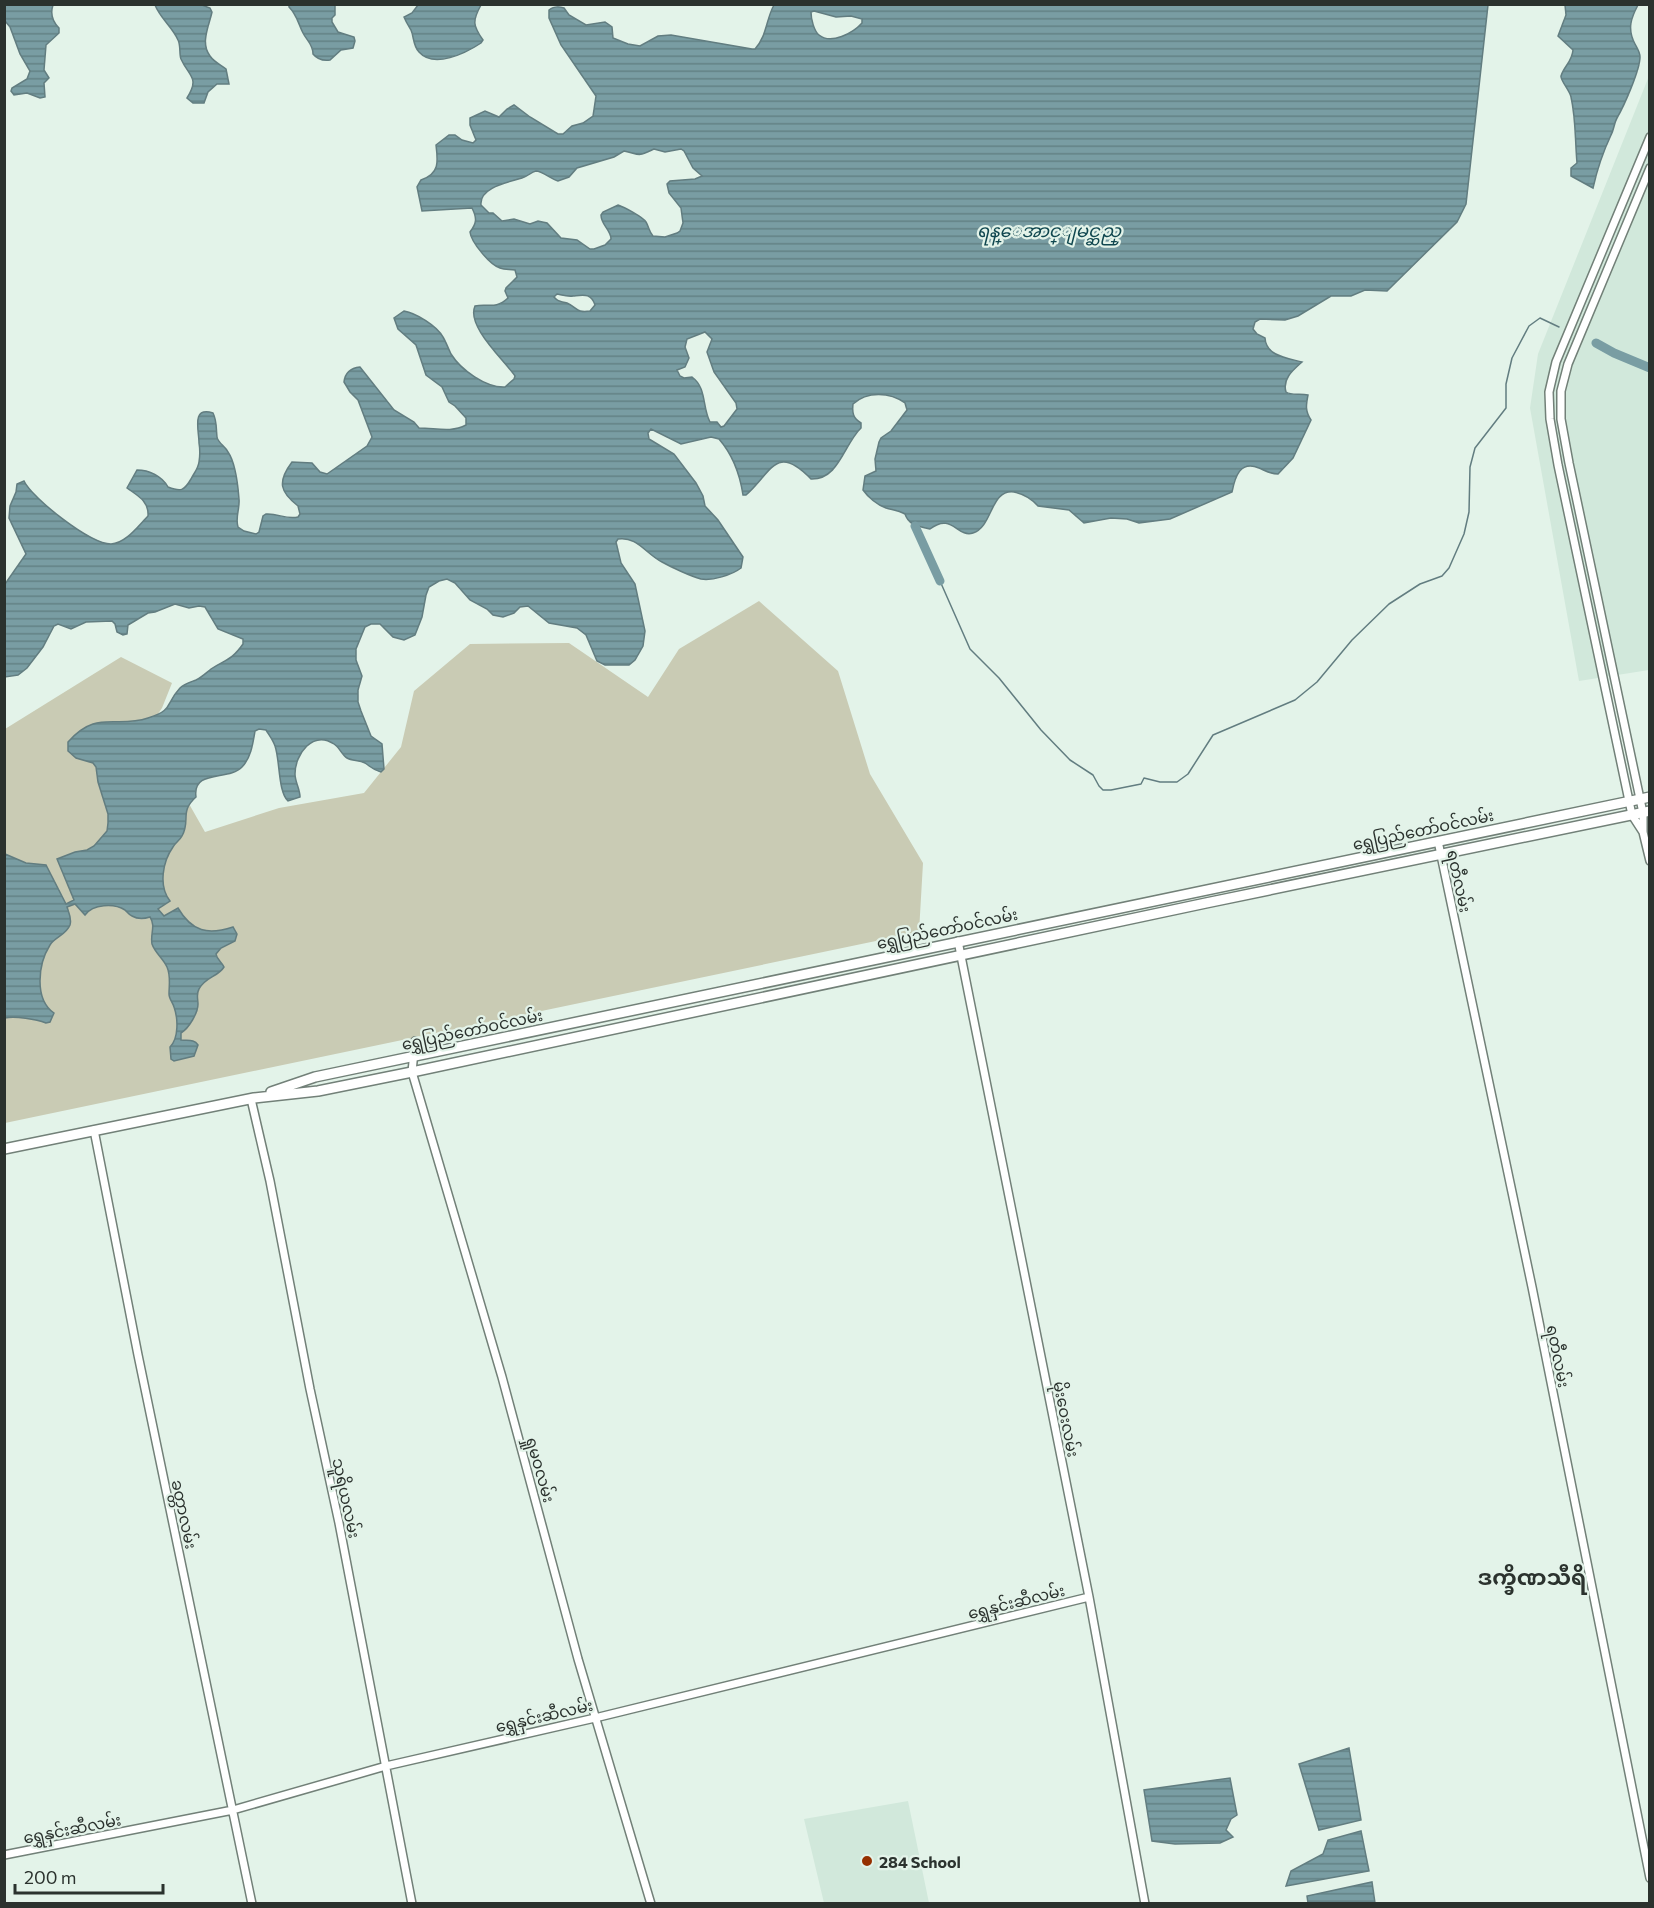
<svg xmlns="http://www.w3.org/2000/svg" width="1654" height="1908" font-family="Commissioner,'Noto Sans Myanmar',sans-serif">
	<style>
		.built { fill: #d1e8db }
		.green { fill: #c9cbb4 }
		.water { fill: url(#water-rules); stroke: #627d80; stroke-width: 1.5; fill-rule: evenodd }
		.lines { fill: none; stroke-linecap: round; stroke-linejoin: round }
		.stream { stroke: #627d80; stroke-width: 1.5 }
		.river { stroke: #799da3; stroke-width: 9 }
		.tertiary-casing { stroke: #728078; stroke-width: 10 }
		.primary-casing { stroke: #728078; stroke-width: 12 }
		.tertiary { stroke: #fff; stroke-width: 7 }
		.primary { stroke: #fff; stroke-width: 9 }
		.poi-dot { fill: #953000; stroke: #e3f3e9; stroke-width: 2 }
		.labels { text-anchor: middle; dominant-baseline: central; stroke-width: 4.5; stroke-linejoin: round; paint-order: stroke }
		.street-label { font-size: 16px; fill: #2b322e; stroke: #e3f3e9 }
		.poi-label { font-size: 16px; font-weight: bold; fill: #2b322e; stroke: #e3f3e9; text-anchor: start }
		.water-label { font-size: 18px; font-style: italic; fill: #10474f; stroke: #e3f3e9 }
		.district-label { font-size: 22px; font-weight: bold; fill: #2b322e; stroke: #e3f3e9 }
	</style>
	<defs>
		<pattern id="water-rules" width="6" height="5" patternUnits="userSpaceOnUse" patternTransform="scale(1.5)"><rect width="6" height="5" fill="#799da3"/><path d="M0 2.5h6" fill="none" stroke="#638185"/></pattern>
	</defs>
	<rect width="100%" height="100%" fill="#e3f3e9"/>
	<path class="built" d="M 1649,76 L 1649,670 L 1579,681 L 1530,408 L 1538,354 Z
		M 908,1801 L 929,1903 L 824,1903 L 804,1819 Z"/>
	<path class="green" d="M 759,601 L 838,671 L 870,774 L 923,863 L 919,932 L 5,1123 L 5,729 L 121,657 L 172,683 L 162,708 L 147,730 L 205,832 L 279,808 L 364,793 L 401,747 L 414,691 L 470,644 L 569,643 L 648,697 L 679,649 Z"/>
	<path class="water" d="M 4,5 L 53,5 C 50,14 52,21 59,28 L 59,33 L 46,45 L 44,70 L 49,78 L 44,83 L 45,97 L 40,98 L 27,93 L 14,95 L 11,91 L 12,88 L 27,79 L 30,71 L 20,54 L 10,27 L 5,21 Z
		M 155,5 L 202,5 L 210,8 L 212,12 C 209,26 200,43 210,56 C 214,62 221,65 226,69 L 229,84 L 217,84 L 208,92 L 204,103 L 193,103 L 187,98 C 200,77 189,77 181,59 C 179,54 181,46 178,40 C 173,28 160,18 155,5 Z
		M 289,5 L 335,5 L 335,15 L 332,18 L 332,22 L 338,32 L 354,37 L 355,41 L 353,48 L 341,50 L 330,60 C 323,61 317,59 313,54 C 313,44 307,41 303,33 C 298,23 297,15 289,7 Z
		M 418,5 L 481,5 C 472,21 473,26 483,40 L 481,43 C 466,53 434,69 419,52 C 413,46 414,37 411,30 C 408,25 406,22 404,17 L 412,13 Z
		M 774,5 L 1488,5 L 1466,204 L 1457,222 L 1387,291 L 1365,290 L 1351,296 L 1331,296 L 1298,316 L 1285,320 L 1260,319 L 1255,322 L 1253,329 L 1257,334 L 1265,338 C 1266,356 1287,358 1302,362 C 1293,370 1282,379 1286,392 C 1292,396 1300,393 1308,395 C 1306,405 1305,411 1311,420 L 1293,458 L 1278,474 C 1270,474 1266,471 1259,468 C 1240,460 1235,477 1232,492 L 1170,519 L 1139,523 L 1127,519 L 1111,518 L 1084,523 L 1069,510 L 1038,506 C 1031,498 1024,494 1014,492 C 990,489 993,527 973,533 C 957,538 952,512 930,529 C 919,526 909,526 905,514 C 898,510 893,510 886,508 C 877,505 868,497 863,490 L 865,476 L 876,471 L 875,459 L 879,442 L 881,438 L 891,431 L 907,410 L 905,403 C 890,392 867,391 853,404 C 852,413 853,418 861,423 L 861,428 C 844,444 839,480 811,479 C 776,443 772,472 746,495 L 743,495 C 740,475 732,454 719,439 L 711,437 L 681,444 L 651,429 L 648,433 L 649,439 L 674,454 L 696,483 L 703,496 L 705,506 L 718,520 L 743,557 L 741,568 C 732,575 712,581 701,579 C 690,576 671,567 662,562 C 646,554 637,536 618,539 L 616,542 L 621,563 L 635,584 L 645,631 L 643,646 L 635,660 L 629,665 L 605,665 L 597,661 L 586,635 L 577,628 L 549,623 L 528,606 L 520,607 L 514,613 L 503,617 L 493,615 L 487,609 L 470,600 L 455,583 L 447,579 L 439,581 L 429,587 L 426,595 L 422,617 L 415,635 L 404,640 L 393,637 L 380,624 L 371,624 L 365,627 L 356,649 L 356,660 L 362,676 L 358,690 L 358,702 L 361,711 L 371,736 L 382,744 L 384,769 L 381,772 C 373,770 371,767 365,763 C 359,760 352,761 347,758 C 342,755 340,748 334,744 C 313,730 295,754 295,774 C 295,782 300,789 300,797 L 288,801 C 278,792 280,760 275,746 C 273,740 269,735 266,730 L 259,729 L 255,731 C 253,743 251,758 242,767 C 229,781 192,769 196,797 C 179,812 191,820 182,836 C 180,840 175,843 173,847 C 163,861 158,886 170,901 L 158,909 L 164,916 L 178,908 C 192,932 208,935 233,927 L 237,934 L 235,941 L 221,948 L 216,954 C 217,960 222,962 224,967 C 218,977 205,977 199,989 C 196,994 198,999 198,1004 C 198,1013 189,1028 181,1033 L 181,1040 C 188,1041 194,1039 198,1045 L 194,1056 L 174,1061 L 171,1059 L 170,1047 C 179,1038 178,1018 174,1007 C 173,1003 169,999 169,994 C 169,985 171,976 167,967 C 163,958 155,953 152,944 C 150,934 156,926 150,917 C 144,919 137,919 132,916 C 129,915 127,912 125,910 C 114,903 93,904 85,915 L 75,904 L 67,907 C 69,913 72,919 70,925 C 66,935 55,937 50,945 C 38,964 34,999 54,1013 L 50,1022 L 46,1023 C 36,1019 15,1016 5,1018 L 5,854 L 26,863 L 46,865 L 66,904 L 74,900 L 57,859 L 75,852 L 87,850 L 94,846 L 107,831 L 108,823 L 108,814 L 98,782 L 96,767 L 93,763 L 76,758 L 68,751 L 68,742 C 97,709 115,729 148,718 C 174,710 165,704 180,688 C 184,684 191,682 196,680 C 202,677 206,673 211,669 C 226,659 231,661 243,644 L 243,639 L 218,629 L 205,607 L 199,606 L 189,608 L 175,604 L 155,612 L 148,613 L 128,625 L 127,634 L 123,635 L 117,632 L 115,624 L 112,621 L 86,622 L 71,629 L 58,624 L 54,626 L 43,647 L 27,668 L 18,675 L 5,677 L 5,584 L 26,554 L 9,518 L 10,506 L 16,492 L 17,484 L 24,481 C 32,498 90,544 111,544 C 126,543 138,526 148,516 C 149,501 138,496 127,488 L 137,470 C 149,470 162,476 168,487 C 181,492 184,491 191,479 C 194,473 198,469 199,462 C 200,456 200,449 199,443 C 199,430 191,406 213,413 C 217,421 216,428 217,437 C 218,443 225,446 228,452 C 235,462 238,486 239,499 C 240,509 235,517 238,527 L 244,531 L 256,534 L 259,532 L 263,516 L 266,514 C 278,513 286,520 298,517 L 300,514 L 298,506 C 280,492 277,482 292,462 L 312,463 L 320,472 L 327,474 L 367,446 L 372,437 L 358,400 L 350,392 L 344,382 C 345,373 351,368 360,367 L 394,410 L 414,422 L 419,428 C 436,428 451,433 466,425 L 466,418 L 455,406 L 449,402 L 442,387 L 426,375 L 416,345 L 398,329 L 394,318 L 404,311 C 416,313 437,326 443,337 C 446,342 448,348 451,354 C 461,370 486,388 505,387 L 514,379 L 515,376 C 504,360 466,326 475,306 C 488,303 495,310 508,298 L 505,291 L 506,288 L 517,277 L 515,270 C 510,269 505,270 500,268 C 490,265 471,242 470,232 C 477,223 477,218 472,208 L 422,211 L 417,187 L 421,180 C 440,174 438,161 436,145 L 449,135 L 455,135 L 462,140 L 473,143 L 476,140 L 470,125 L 470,118 L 485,111 L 499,117 L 507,109 L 514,105 L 530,117 L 558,134 L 563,134 L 572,126 L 583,123 L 593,116 L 596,96 L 561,45 L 549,18 L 549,10 C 554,6 558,6 564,8 L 569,15 L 586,25 L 605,22 L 612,27 L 613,38 L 628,44 L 640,46 L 658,36 L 671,35 L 752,49 L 755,49 C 767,36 766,19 774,5 ZM 814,11 L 836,17 L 851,16 L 862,19 L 862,23 C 853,33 831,45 819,35 C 814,31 811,19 811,12 ZM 654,149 L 665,152 L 681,149 L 684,151 L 693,168 L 702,176 L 695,179 L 670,181 L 667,184 L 669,193 L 681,208 L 683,223 L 680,231 L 677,233 L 665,237 L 653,236 C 649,232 649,227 646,222 C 643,217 624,207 618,205 L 603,212 L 601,215 C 601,225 611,230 611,239 L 605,245 L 594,249 L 590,249 L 577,240 L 561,238 L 547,223 L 538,221 L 530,224 L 514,219 L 502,221 L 493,213 L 489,213 L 481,205 C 479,187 510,182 522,178 C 527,177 531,172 536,171 C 542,171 551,179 558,181 L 569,177 L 577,168 L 614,157 L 624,151 C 642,155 636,157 654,149 ZM 557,294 C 562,295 568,297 573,296 C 584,295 591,293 595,305 L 590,311 C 576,313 578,308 567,303 C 561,301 559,303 554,297 ZM 705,332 L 712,339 L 707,352 L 714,372 L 736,403 L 737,409 L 724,426 L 721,427 L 717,422 L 710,422 C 702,407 707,388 692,377 L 684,378 L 680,376 L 677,370 L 685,367 L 689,358 L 685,347 L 687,339 Z
		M 1565,5 L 1638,5 C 1631,18 1627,29 1635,44 C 1637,48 1640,52 1640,57 C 1640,70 1624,106 1617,118 C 1614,123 1614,130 1611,135 C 1603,152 1597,170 1593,188 L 1571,176 L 1571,168 L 1577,163 C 1575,141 1576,119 1571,97 C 1570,91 1560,80 1561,76 C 1564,66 1572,62 1573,50 L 1558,36 L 1566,15 Z
		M 1349,1748 L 1361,1820 L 1319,1830 L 1299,1764 Z
		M 1230,1778 L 1237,1815 L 1231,1819 L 1226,1830 L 1233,1837 L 1220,1843 L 1175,1844 L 1152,1841 L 1144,1790 Z
		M 1361,1831 L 1369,1871 L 1286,1886 L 1291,1871 L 1323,1854 L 1328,1840 Z
		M 1372,1882 L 1375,1903 L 1308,1903 L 1307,1896 Z"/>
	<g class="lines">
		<path class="stream" d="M 940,581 L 970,649 L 999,678 L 1041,730 L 1070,760 L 1093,775 L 1099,786 L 1103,790 L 1111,790 L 1141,784 L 1144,778 L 1160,782 L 1177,782 L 1188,774 L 1213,735 L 1295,700 L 1317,682 L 1352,640 L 1389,604 L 1420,584 L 1442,576 L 1449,568 L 1464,534 L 1469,512 L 1470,467 L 1475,448 L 1506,408 L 1506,384 L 1512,358 L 1529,326 L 1540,318 L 1559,327"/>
		<path class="river" d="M 1596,343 L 1614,353 L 1650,368
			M 915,526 L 940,581"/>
		<defs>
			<path id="tertiary" d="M 1650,168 L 1568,364 L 1561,391 L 1561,419 L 1569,463 L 1643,813 L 1643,832 L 1650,861
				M 1643,832 L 1632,815 L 1558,465 L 1550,419 L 1549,392 L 1556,362 L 1650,137
				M 1438,841 L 1532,1287 L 1650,1878
				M 958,941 L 1089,1597 L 1145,1904
				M 415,1041 L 412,1072 L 502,1377 L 578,1659 L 651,1904
				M 251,1099 L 270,1181 L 310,1389 L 339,1523 L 412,1904
				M 94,1130 L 138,1355 L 252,1904
				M 4,1855 L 233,1810 L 386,1766 L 595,1718 L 1089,1597"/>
			<path id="primary" d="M 271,1092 L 315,1077 L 1650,797
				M 4,1149 L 254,1098 L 318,1091 L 412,1072 L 1206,903 L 1650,811"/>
		</defs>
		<use href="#tertiary" class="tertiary-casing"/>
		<use href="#primary" class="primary-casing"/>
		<use href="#tertiary" class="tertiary"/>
		<use href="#primary" class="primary"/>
	</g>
	<circle class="poi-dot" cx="867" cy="1861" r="6"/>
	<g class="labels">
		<g class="street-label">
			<text transform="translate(1423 829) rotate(-12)">ရွှေပြည်တော်ဝင်လမ်း</text>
			<text transform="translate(1460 881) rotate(78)">ရတီလမ်း</text>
			<text transform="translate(947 928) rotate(-12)">ရွှေပြည်တော်ဝင်လမ်း</text>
			<text transform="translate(472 1029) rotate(-12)">ရွှေပြည်တော်ဝင်လမ်း</text>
			<text transform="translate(1559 1356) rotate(79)">ရတီလမ်း</text>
			<text transform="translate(1067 1419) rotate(79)">မိုးဝေးလမ်း</text>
			<text transform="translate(541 1469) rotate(74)">ရှုမဝလမ်း</text>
			<text transform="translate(347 1498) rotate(78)">သူရိယလမ်း</text>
			<text transform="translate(185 1514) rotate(78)">ခတ္တာလမ်း</text>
			<text transform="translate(1016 1601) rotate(-14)">ရွှေနှင်းဆီလမ်း</text>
			<text transform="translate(544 1715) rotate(-13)">ရွှေနှင်းဆီလမ်း</text>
			<text transform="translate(72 1828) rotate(-11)">ရွှေနှင်းဆီလမ်း</text>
		</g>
		<g class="poi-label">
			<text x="879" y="1861">284 School</text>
		</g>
		<g class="water-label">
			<text x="1049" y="230">ရန္ေအာင္ျမင္ဆည္</text>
		</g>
		<g class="district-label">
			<text x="1532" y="1576">ဒက္ခိဏသီရိ</text>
		</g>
	</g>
	<rect width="1654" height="1908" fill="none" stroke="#2b322e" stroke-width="12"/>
	<path d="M15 1884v9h148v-9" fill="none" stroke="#2b322e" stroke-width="3"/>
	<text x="24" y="1884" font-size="18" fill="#2b322e" stroke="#e3f3e9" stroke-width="4.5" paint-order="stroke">200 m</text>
</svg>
